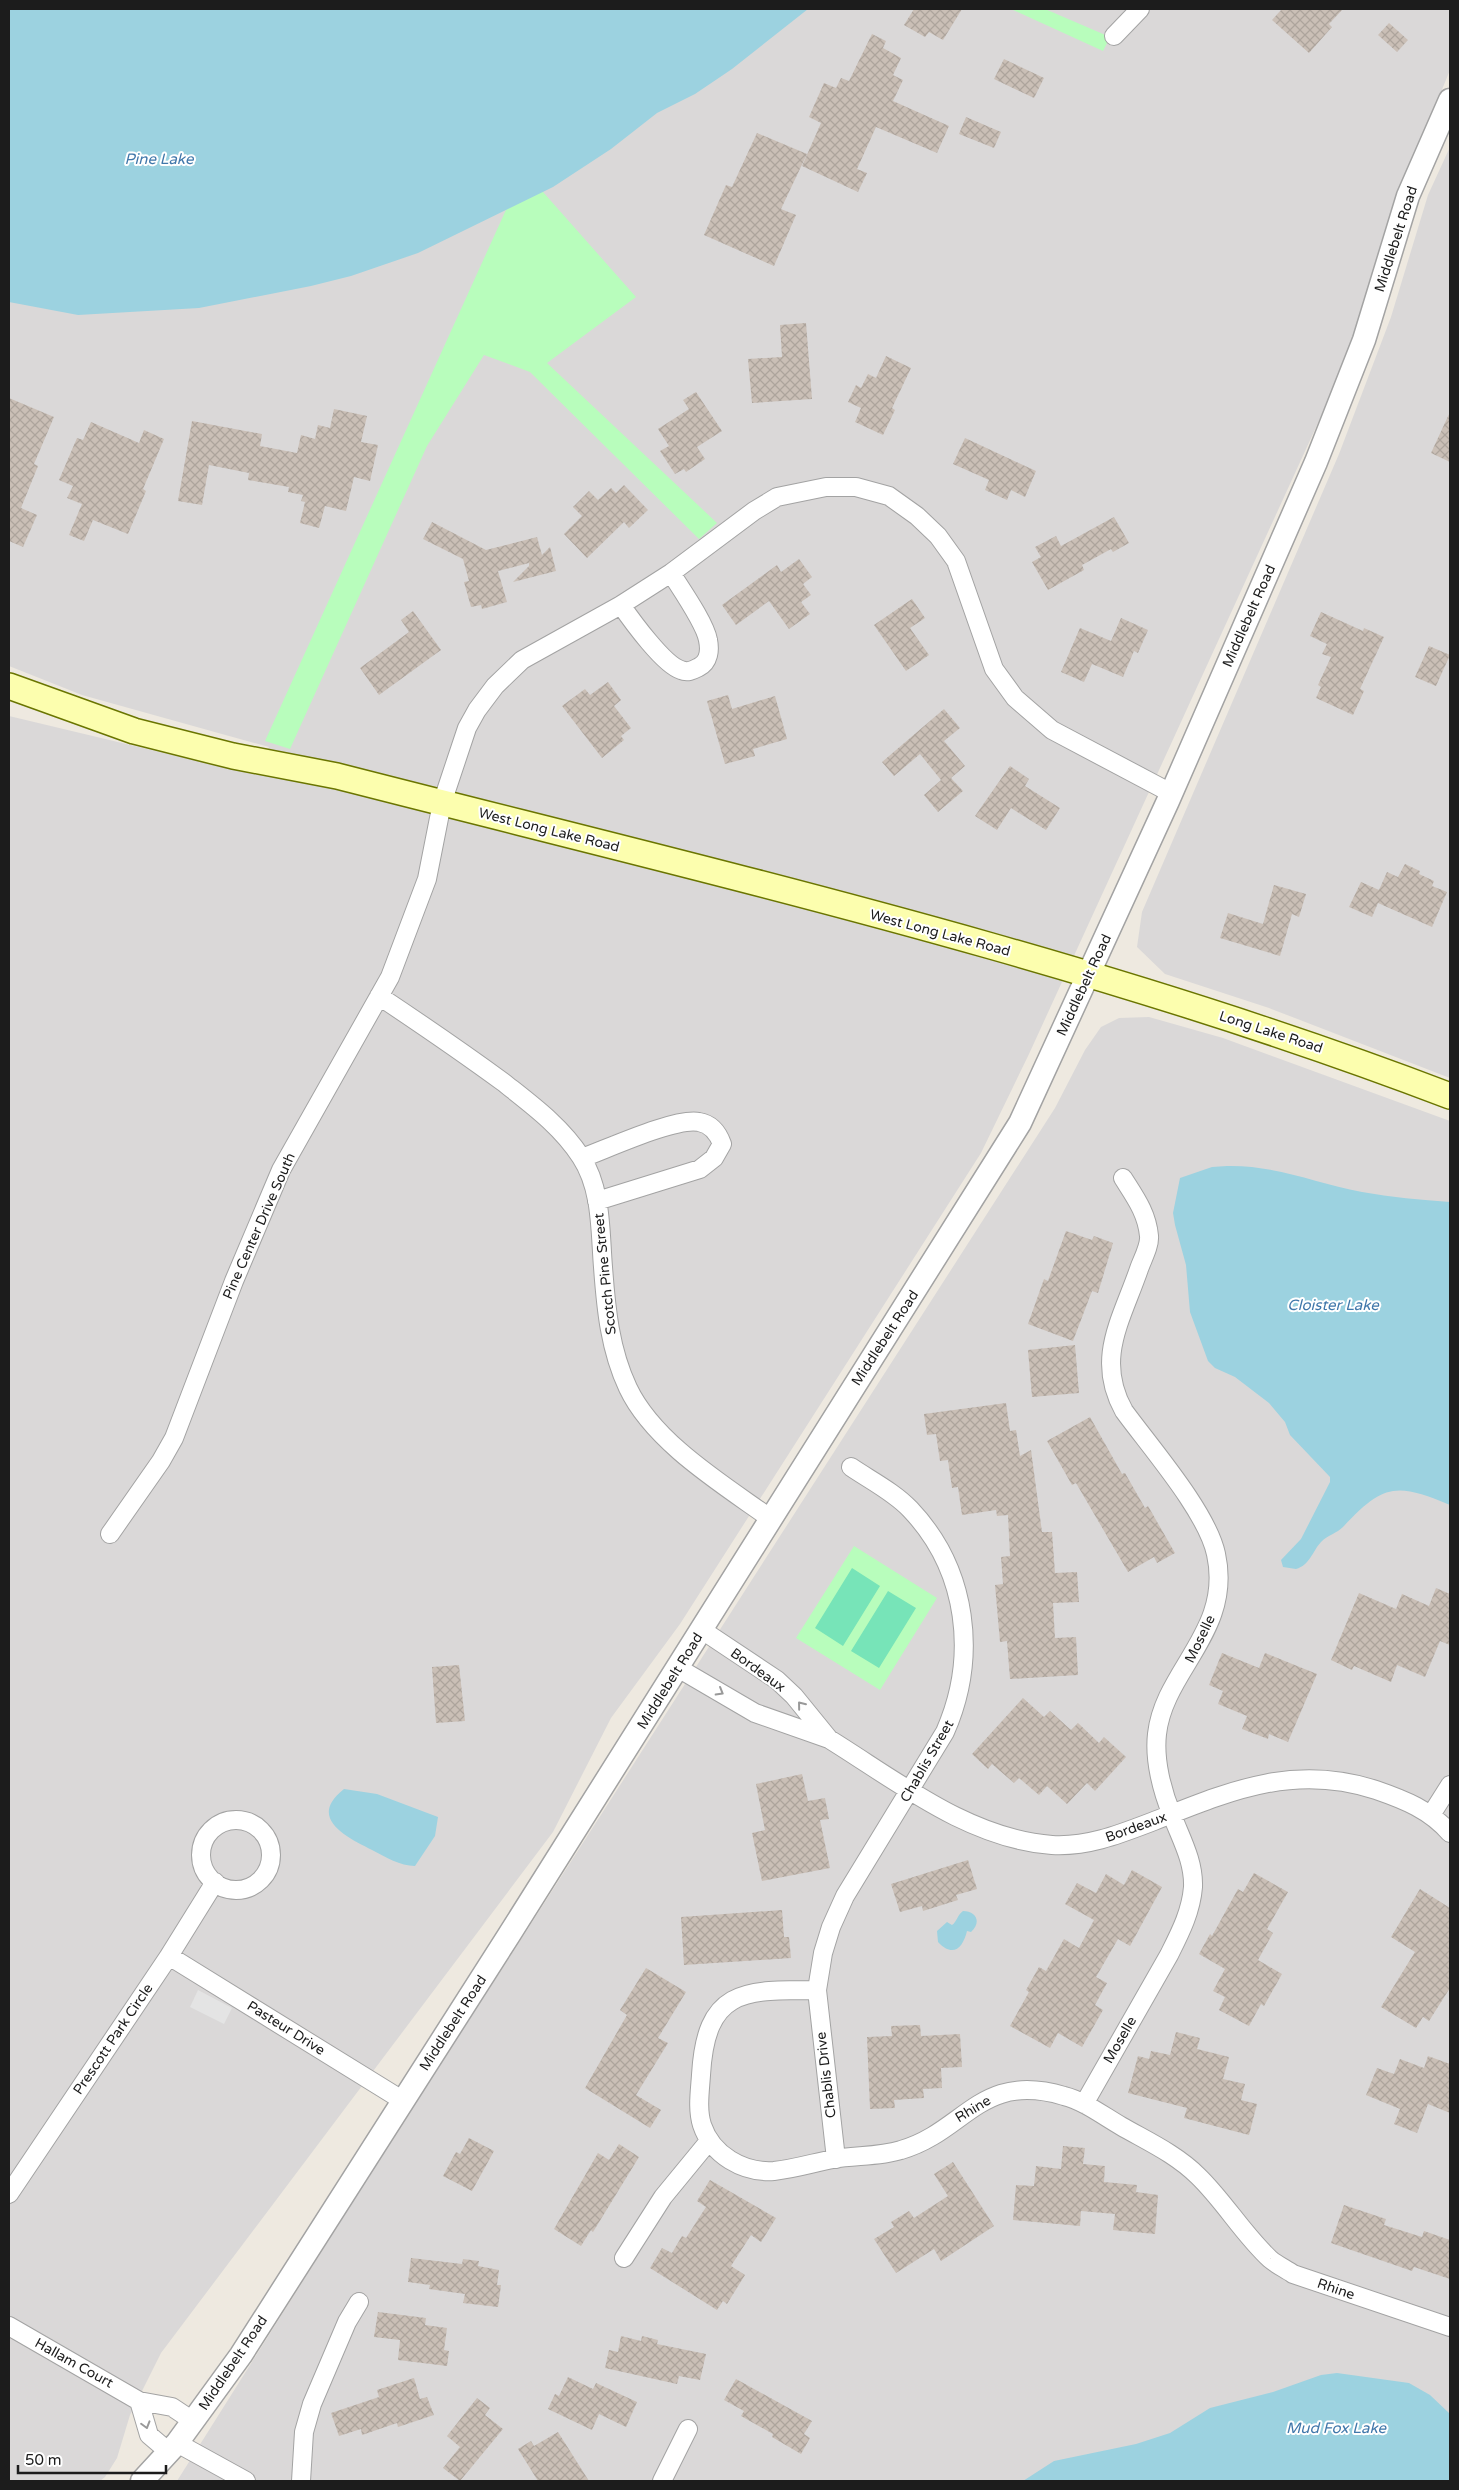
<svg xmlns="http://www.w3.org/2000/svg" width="1459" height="2490" font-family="'Varela Round',sans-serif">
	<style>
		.residential { fill: #dad8d8 }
		.park { fill: #b8fdbc }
		.pitch { fill: #77e4b8 }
		.parking { fill: #e4e4e4 }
		.water { fill: #9cd2e0 }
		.building { fill: url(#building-cross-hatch) }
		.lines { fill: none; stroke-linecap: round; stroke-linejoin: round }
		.minor-casing { stroke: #a3a3a3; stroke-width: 20 }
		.tertiary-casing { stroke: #a3a3a3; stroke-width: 25 }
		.secondary-casing { stroke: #6a7500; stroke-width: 28 }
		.minor { stroke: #fff; stroke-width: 18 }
		.tertiary { stroke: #fff; stroke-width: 22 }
		.secondary { stroke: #fcfeae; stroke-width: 25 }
		.oneway { stroke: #999 }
		.labels { text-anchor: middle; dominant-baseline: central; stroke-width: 4; stroke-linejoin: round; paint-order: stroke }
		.street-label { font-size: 14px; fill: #1c1c1c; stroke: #fff }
		.water-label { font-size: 15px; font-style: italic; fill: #4077aa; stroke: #fff }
	</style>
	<defs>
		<pattern id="building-cross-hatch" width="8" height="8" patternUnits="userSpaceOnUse" patternTransform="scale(1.25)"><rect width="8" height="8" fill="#cabfb6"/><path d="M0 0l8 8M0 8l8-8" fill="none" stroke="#ada49c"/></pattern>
	</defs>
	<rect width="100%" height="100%" fill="#eee9e0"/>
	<path class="residential" d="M 741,9 L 1450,9 L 1450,70 L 1402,187 L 1365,306 L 1328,401 L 1029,1054 L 981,1153 L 680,1624 L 611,1718 L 553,1832 L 161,2353 L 130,2415 L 117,2458 L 105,2477 L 100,2481 L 9,2481 L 9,716 L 256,775 L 269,747 L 82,695 L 9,666 L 9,276 Z
		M 1450,147 L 1450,1078 L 1269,1008 L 1165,974 L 1137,947 L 1142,912 L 1339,454 L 1391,317 L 1428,195 Z
		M 1149,1017 L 1223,1038 L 1450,1121 L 1450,2481 L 177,2481 L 376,2165 L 1055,1108 L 1085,1050 L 1101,1027 L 1119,1018 Z"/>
	<path class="park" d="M 1011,9 L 1045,9 L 1110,37 L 1103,51 Z
		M 520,179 L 543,192 L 636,297 L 547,363 L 717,523 L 699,539 L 530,372 L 484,355 L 427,446 L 290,749 L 265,741 Z
		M 854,1546 L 937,1598 L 880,1690 L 796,1638 Z"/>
	<path class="pitch" d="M 852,1568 L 880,1586 L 843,1646 L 815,1628 Z
		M 888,1591 L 916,1608 L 879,1668 L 851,1651 Z"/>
	<path class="parking" d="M 198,1990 L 232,2008 L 224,2024 L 190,2007 Z"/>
	<path class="water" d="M 9,9 L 808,9 L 732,69 L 695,94 L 657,113 L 611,149 L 553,187 L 418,253 L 351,276 L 311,286 L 199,308 L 78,315 L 9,302 Z
		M 1227,1166 C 1276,1165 1315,1183 1362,1192 C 1391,1197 1421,1200 1450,1202 L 1450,1505 C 1396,1482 1383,1484 1343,1527 C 1337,1533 1328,1535 1321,1542 C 1312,1552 1310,1565 1296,1569 L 1283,1567 L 1281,1560 L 1301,1539 L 1330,1482 L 1330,1477 L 1290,1435 L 1285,1422 L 1269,1403 L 1235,1377 L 1215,1368 L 1208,1361 L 1190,1312 L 1186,1265 L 1175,1225 L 1173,1213 L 1180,1178 L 1212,1167 Z
		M 344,1789 L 377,1794 L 438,1817 L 435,1836 L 415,1866 C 400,1866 386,1857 372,1850 C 346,1837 307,1818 344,1789 Z
		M 963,1911 C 976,1911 982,1922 971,1932 L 967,1931 C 963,1948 953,1958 938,1942 L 937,1931 L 947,1922 L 952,1925 C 957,1922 957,1915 963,1911 Z
		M 1337,2373 L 1409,2383 L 1430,2395 L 1449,2413 L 1450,2481 L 1023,2481 L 1054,2461 L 1136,2444 L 1170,2433 L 1210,2408 L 1273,2392 L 1321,2375 Z"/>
	<path class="building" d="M 914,9 L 962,9 L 943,40 L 929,32 L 925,37 L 904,25 Z
		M 1282,9 L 1343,9 L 1329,24 L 1332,27 L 1309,53 L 1272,20 Z
		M 1389,23 L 1408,40 L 1397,52 L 1378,35 Z
		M 872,34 L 886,41 L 883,48 L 901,58 L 893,75 L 903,80 L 893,101 L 949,126 L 937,153 L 876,127 L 857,169 L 867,173 L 858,192 L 802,166 L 821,123 L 809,117 L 824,83 L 836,88 L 841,78 L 849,81 Z
		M 1004,59 L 1044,78 L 1034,98 L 994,79 Z
		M 966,117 L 1001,132 L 994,148 L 959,134 Z
		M 757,133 L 807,154 L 781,209 L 796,215 L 774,266 L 704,235 L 726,185 L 732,187 Z
		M 806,323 L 812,399 L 752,403 L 748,359 L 782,357 L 780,325 Z
		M 886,356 L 911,368 L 892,408 L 895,410 L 883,435 L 855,422 L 861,408 L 848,402 L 856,385 L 861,388 L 868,374 L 876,378 Z
		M 696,392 L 722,431 L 697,447 L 705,459 L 686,472 L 684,469 L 675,474 L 660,451 L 669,446 L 658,429 L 689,409 L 683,400 Z
		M 9,398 L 54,417 L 34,464 L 38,466 L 21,508 L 37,515 L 23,547 L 9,541 Z
		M 334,409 L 367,416 L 361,442 L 378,445 L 370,481 L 354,477 L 346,511 L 325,506 L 319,528 L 300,523 L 305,502 L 301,501 L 303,495 L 288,492 L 289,487 L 248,480 L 249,473 L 209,465 L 202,505 L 178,501 L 192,421 L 262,434 L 260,446 L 297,453 L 301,435 L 315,439 L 318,425 L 330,428 Z
		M 1450,412 L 1450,462 L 1431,453 Z
		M 91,422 L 139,443 L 144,430 L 164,439 L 143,489 L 146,491 L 128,534 L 93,520 L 84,541 L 69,535 L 82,504 L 67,498 L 73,486 L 59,480 L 77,438 L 83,440 Z
		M 965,438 L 1036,471 L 1025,497 L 1011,490 L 1007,500 L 985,490 L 989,480 L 953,464 Z
		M 624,485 L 648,510 L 629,528 L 624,522 L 587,558 L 564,534 L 582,516 L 573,507 L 589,491 L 598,500 L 611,488 L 616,493 Z
		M 1114,517 L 1129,543 L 1113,552 L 1111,549 L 1082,565 L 1084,570 L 1048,590 L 1032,562 L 1041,557 L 1035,547 L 1056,536 L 1061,546 Z
		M 432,522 L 486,550 L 537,537 L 542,555 L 550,547 L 556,571 L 513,582 L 529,566 L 529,563 L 498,571 L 507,602 L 482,609 L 481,605 L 471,607 L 464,582 L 469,581 L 463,559 L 423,539 Z
		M 799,559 L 812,577 L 803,584 L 811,595 L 801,602 L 810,614 L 789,629 L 769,601 L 736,625 L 722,605 L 777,565 L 781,572 Z
		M 912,599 L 925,618 L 910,628 L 929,655 L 906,671 L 874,625 Z
		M 413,611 L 441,650 L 379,695 L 360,668 L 409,632 L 401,620 Z
		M 1321,612 L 1363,631 L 1364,628 L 1384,637 L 1360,689 L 1364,691 L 1353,715 L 1316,698 L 1321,687 L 1318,685 L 1331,657 L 1322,654 L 1327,644 L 1310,636 Z
		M 1121,618 L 1148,630 L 1138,653 L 1134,651 L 1123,677 L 1092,664 L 1084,682 L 1061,672 L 1080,628 L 1111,641 Z
		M 1429,646 L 1450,655 L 1436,686 L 1415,677 Z
		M 608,682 L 621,700 L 614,706 L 631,728 L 621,736 L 624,740 L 602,758 L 562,706 L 585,689 L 590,695 Z
		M 728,695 L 732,709 L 775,696 L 787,739 L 753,749 L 755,756 L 725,764 L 707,701 Z
		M 944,709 L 960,728 L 944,741 L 965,766 L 951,778 L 963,791 L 938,812 L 924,795 L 941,780 L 920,754 L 894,776 L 882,762 Z
		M 1010,766 L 1029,779 L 1025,786 L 1060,808 L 1046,830 L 1011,808 L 997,830 L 975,816 Z
		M 1405,864 L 1420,871 L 1419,874 L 1434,881 L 1432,886 L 1447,892 L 1432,927 L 1378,903 L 1372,917 L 1349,907 L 1361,882 L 1379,890 L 1387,872 L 1398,877 Z
		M 1274,885 L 1306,894 L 1299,917 L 1292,914 L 1280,956 L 1220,938 L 1228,913 L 1263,924 Z
		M 1066,1231 L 1092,1240 L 1094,1236 L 1113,1243 L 1098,1293 L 1092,1291 L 1073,1341 L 1028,1324 L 1044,1279 L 1048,1281 Z
		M 1075,1345 L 1079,1393 L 1032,1397 L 1028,1350 Z
		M 1006,1403 L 1010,1431 L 1016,1430 L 1020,1456 L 1031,1450 L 1042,1532 L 1052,1532 L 1055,1573 L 1077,1572 L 1079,1602 L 1053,1603 L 1055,1638 L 1076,1637 L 1078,1675 L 1010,1679 L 1007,1641 L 1000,1642 L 995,1585 L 1003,1584 L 1001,1557 L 1010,1556 L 1008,1515 L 997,1516 L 996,1510 L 962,1515 L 958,1487 L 952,1488 L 948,1460 L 940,1461 L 936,1434 L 927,1435 L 924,1414 Z
		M 1090,1417 L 1122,1474 L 1125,1473 L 1145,1508 L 1148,1506 L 1175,1553 L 1157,1563 L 1154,1557 L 1128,1572 L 1076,1483 L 1072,1485 L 1047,1441 Z
		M 1436,1588 L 1450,1594 L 1450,1645 L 1440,1641 L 1425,1677 L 1397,1665 L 1391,1682 L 1354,1666 L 1352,1670 L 1331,1660 L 1359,1593 L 1396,1609 L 1402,1594 L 1429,1606 Z
		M 1222,1653 L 1259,1668 L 1265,1653 L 1317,1674 L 1288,1742 L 1269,1734 L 1268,1739 L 1242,1729 L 1247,1716 L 1218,1704 L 1223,1691 L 1209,1685 Z
		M 459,1665 L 465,1721 L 436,1723 L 432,1667 Z
		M 1023,1698 L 1044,1717 L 1050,1711 L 1071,1730 L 1078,1723 L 1099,1743 L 1104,1737 L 1126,1757 L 1095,1791 L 1087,1783 L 1067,1804 L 1047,1786 L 1039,1795 L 1019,1778 L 1014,1783 L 992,1764 L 988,1769 L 972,1754 Z
		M 802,1774 L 808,1801 L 825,1798 L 829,1819 L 820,1820 L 830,1868 L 762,1881 L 752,1833 L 765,1830 L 756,1784 Z
		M 968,1860 L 977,1889 L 956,1895 L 958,1900 L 923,1911 L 922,1906 L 900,1912 L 891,1884 Z
		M 1132,1870 L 1162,1887 L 1130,1946 L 1118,1939 L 1096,1977 L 1107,1983 L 1095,2005 L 1103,2010 L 1082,2047 L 1058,2033 L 1050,2048 L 1010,2026 L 1029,1992 L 1026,1990 L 1039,1967 L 1046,1971 L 1064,1939 L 1079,1948 L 1094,1920 L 1065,1904 L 1077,1883 L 1096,1893 L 1106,1874 L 1124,1885 Z
		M 1254,1873 L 1288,1892 L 1267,1929 L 1273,1933 L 1258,1960 L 1282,1974 L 1264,2006 L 1261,2004 L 1249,2026 L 1219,2010 L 1225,1997 L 1213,1991 L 1225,1969 L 1199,1954 L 1210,1934 L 1212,1936 L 1238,1889 L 1243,1892 Z
		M 1420,1889 L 1450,1908 L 1450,1988 L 1429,2021 L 1423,2017 L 1416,2028 L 1381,2007 L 1415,1952 L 1391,1937 Z
		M 782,1910 L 784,1937 L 789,1937 L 791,1958 L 684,1965 L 681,1917 Z
		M 646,1968 L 686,1992 L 658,2038 L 668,2043 L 636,2095 L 661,2110 L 650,2128 L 585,2088 L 627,2015 L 620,2010 Z
		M 920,2025 L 921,2036 L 960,2034 L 962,2067 L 941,2068 L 942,2088 L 923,2089 L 924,2098 L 894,2100 L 895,2108 L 870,2109 L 867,2037 L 892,2036 L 891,2026 Z
		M 1176,2032 L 1200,2038 L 1197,2049 L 1229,2057 L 1223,2079 L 1245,2084 L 1241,2100 L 1257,2104 L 1249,2135 L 1184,2118 L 1187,2108 L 1128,2093 L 1138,2056 L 1149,2059 L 1151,2051 L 1170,2055 Z
		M 1428,2056 L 1450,2064 L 1450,2113 L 1428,2104 L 1417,2133 L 1394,2124 L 1400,2109 L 1366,2095 L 1377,2068 L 1394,2074 L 1400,2059 L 1424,2068 Z
		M 469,2138 L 494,2151 L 472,2191 L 443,2176 L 456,2152 L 460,2154 Z
		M 619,2144 L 639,2157 L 593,2232 L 591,2230 L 581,2246 L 554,2229 L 598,2153 L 609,2160 Z
		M 1063,2146 L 1085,2148 L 1083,2164 L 1105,2166 L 1104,2182 L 1137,2185 L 1136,2192 L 1158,2195 L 1155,2234 L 1113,2230 L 1115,2214 L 1081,2211 L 1080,2226 L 1013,2220 L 1016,2185 L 1034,2186 L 1036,2166 L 1061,2169 Z
		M 953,2162 L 994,2226 L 941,2261 L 934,2249 L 896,2273 L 874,2239 L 894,2227 L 891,2222 L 909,2211 L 914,2218 L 948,2196 L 934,2174 Z
		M 710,2180 L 776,2218 L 761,2242 L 751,2235 L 731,2266 L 745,2275 L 727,2304 L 723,2301 L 717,2310 L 650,2268 L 662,2248 L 672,2253 L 682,2236 L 686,2238 L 706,2207 L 697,2201 Z
		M 1344,2205 L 1386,2219 L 1384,2225 L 1422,2237 L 1424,2231 L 1450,2240 L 1450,2279 L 1414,2267 L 1412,2271 L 1331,2243 Z
		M 411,2258 L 462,2264 L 463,2259 L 479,2261 L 478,2266 L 499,2270 L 497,2285 L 501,2285 L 498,2307 L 463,2303 L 465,2294 L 429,2289 L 430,2285 L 408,2282 Z
		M 378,2312 L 426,2318 L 425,2325 L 447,2328 L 444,2350 L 449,2351 L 447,2366 L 398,2360 L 400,2340 L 374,2337 Z
		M 621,2336 L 641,2341 L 642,2336 L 658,2340 L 657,2344 L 706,2354 L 700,2380 L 679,2376 L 677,2384 L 605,2368 L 609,2350 L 618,2352 Z
		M 568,2377 L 593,2389 L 596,2383 L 637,2402 L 626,2427 L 599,2414 L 592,2430 L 548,2409 L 555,2394 L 559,2396 Z
		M 414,2378 L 420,2399 L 427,2397 L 434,2415 L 398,2427 L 397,2423 L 362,2435 L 361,2429 L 339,2436 L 331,2413 L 379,2397 L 377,2390 Z
		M 736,2379 L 812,2421 L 804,2434 L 810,2438 L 801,2454 L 772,2437 L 773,2434 L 741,2416 L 744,2411 L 724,2400 Z
		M 477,2398 L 490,2408 L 485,2415 L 503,2429 L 460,2481 L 443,2468 L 460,2447 L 447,2436 Z
		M 558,2432 L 589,2481 L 538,2481 L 518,2449 L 531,2441 L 534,2446 Z"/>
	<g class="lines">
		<defs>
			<path id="minor" d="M 1114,36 L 1140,9
				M 621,605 C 632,621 664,665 681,670 C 688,673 693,670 699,667 C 709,662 710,650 708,640 C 705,623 681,589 671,573
				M 379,996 C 421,1024 462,1052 503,1082 C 532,1105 561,1126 581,1157 C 602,1189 600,1231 603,1267 C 606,1309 610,1350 628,1388 C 654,1443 724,1485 771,1519
				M 582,1158 C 607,1149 676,1117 699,1122 C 711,1124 718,1133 722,1144 L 714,1158 L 700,1169 L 597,1201
				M 110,1534 L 161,1461 L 174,1438 L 234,1281 L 281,1170 L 390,977 L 427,879 L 442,803 L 467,728 L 477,710 L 495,686 L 522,660 L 621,605 L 671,573 L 754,511 L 777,497 L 826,487 L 856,487 L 889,496 L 917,516 L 938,536 L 956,561 L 994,669 L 1015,698 L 1052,730 L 1171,793
				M 678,1668 L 755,1713 L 829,1739 L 794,1696 L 777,1680 L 702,1630
				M 829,1739 C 897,1781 969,1839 1052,1845 C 1088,1847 1120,1834 1154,1821 C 1230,1791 1294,1763 1376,1790 C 1405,1800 1430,1810 1450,1833
				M 1431,1815 L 1450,1785
				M201 1855a35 35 0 1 1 70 0a35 35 0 1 1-70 0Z
				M 169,1956 L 402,2100
				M 817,1990 C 744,1990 706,1988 701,2075 C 700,2091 697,2109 702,2125 C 712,2155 743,2173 774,2171 C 794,2169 813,2163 833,2159 C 855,2155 879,2157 901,2150 C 966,2131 980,2071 1064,2096 C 1084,2101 1102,2115 1121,2126 C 1147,2141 1176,2154 1198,2176 C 1224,2201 1243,2234 1270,2259 C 1277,2265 1286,2269 1293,2274 L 1450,2327
				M 1084,2104 L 1169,1955 C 1180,1933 1191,1912 1193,1887 C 1194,1861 1181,1839 1172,1815 C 1162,1791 1154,1760 1157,1734 C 1164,1670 1233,1631 1216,1554 C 1207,1512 1151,1448 1124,1411 C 1095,1359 1121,1321 1139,1269 C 1142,1260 1150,1246 1149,1236 C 1147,1213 1135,1197 1123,1178
				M 836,2159 L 817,1990 L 823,1953 L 831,1927 L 845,1896 L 945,1732 C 978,1657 968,1570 910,1509 C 894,1492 870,1480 851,1467
				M 9,2194 L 169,1956 L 215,1882
				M 624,2258 L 663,2197 L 709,2141
				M 9,2326 L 139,2401
				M 177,2443 L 246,2481
				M 169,2452 L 149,2435 L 139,2401 L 172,2407 L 193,2421
				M 301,2481 L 304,2432 L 312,2404 L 347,2322 L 359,2302
				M 662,2481 L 688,2429"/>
			<path id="tertiary" d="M 142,2481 L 177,2443 L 241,2355 L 509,1935 L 1020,1123 L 1168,801 L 1316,462 L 1364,340 L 1408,196 L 1450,100"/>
			<path id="secondary" d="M 9,686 L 134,731 L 233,756 L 337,776 C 711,872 1089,958 1450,1096"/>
		</defs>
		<use href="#minor" class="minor-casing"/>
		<use href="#tertiary" class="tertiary-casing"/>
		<use href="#secondary" class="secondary-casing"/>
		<use href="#minor" class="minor"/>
		<use href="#tertiary" class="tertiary"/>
		<use href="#secondary" class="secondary"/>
	</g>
	<defs><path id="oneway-chevron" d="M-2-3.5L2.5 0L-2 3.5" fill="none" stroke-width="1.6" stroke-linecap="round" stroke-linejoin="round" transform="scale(1.25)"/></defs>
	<g class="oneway">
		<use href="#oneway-chevron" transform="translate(720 1692) rotate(30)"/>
		<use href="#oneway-chevron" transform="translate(801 1705) rotate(-129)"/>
		<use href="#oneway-chevron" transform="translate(146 2425) rotate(74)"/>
	</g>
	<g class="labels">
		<g class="street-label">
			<text transform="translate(1396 239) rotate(-72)">Middlebelt Road</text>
			<text transform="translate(1249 616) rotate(-66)">Middlebelt Road</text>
			<text transform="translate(549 830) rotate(14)">West Long Lake Road</text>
			<text transform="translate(940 933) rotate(15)">West Long Lake Road</text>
			<text transform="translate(1084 985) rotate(-65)">Middlebelt Road</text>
			<text transform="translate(1271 1032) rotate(18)">Long Lake Road</text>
			<text transform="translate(259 1226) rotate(-66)">Pine Center Drive South</text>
			<text transform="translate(605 1274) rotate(-96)">Scotch Pine Street</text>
			<text transform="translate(885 1338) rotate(-57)">Middlebelt Road</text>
			<text transform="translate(1200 1639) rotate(-64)">Moselle</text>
			<text transform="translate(758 1670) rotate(36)">Bordeaux</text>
			<text transform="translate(670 1681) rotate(-58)">Middlebelt Road</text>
			<text transform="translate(927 1761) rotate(-60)">Chablis Street</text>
			<text transform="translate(1136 1827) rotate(-20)">Bordeaux</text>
			<text transform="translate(453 2023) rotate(-57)">Middlebelt Road</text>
			<text transform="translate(286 2028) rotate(32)">Pasteur Drive</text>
			<text transform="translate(113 2039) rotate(-56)">Prescott Park Circle</text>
			<text transform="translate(1120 2040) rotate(-60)">Moselle</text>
			<text transform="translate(826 2075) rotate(-97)">Chablis Drive</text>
			<text transform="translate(973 2109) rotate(-31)">Rhine</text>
			<text transform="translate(1336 2289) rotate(19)">Rhine</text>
			<text transform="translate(74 2363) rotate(29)">Hallam Court</text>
			<text transform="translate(233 2363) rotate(-56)">Middlebelt Road</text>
		</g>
		<g class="water-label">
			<text x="159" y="159">Pine Lake</text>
			<text x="1333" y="1305">Cloister Lake</text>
			<text x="1336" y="2428">Mud Fox Lake</text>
		</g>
	</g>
	<rect width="1459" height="2490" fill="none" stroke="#1c1c1c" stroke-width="20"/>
	<path d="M18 2465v8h148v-8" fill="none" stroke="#1c1c1c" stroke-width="2.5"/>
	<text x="25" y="2465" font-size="15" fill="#1c1c1c" stroke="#ffffff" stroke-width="4" paint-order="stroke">50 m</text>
</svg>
